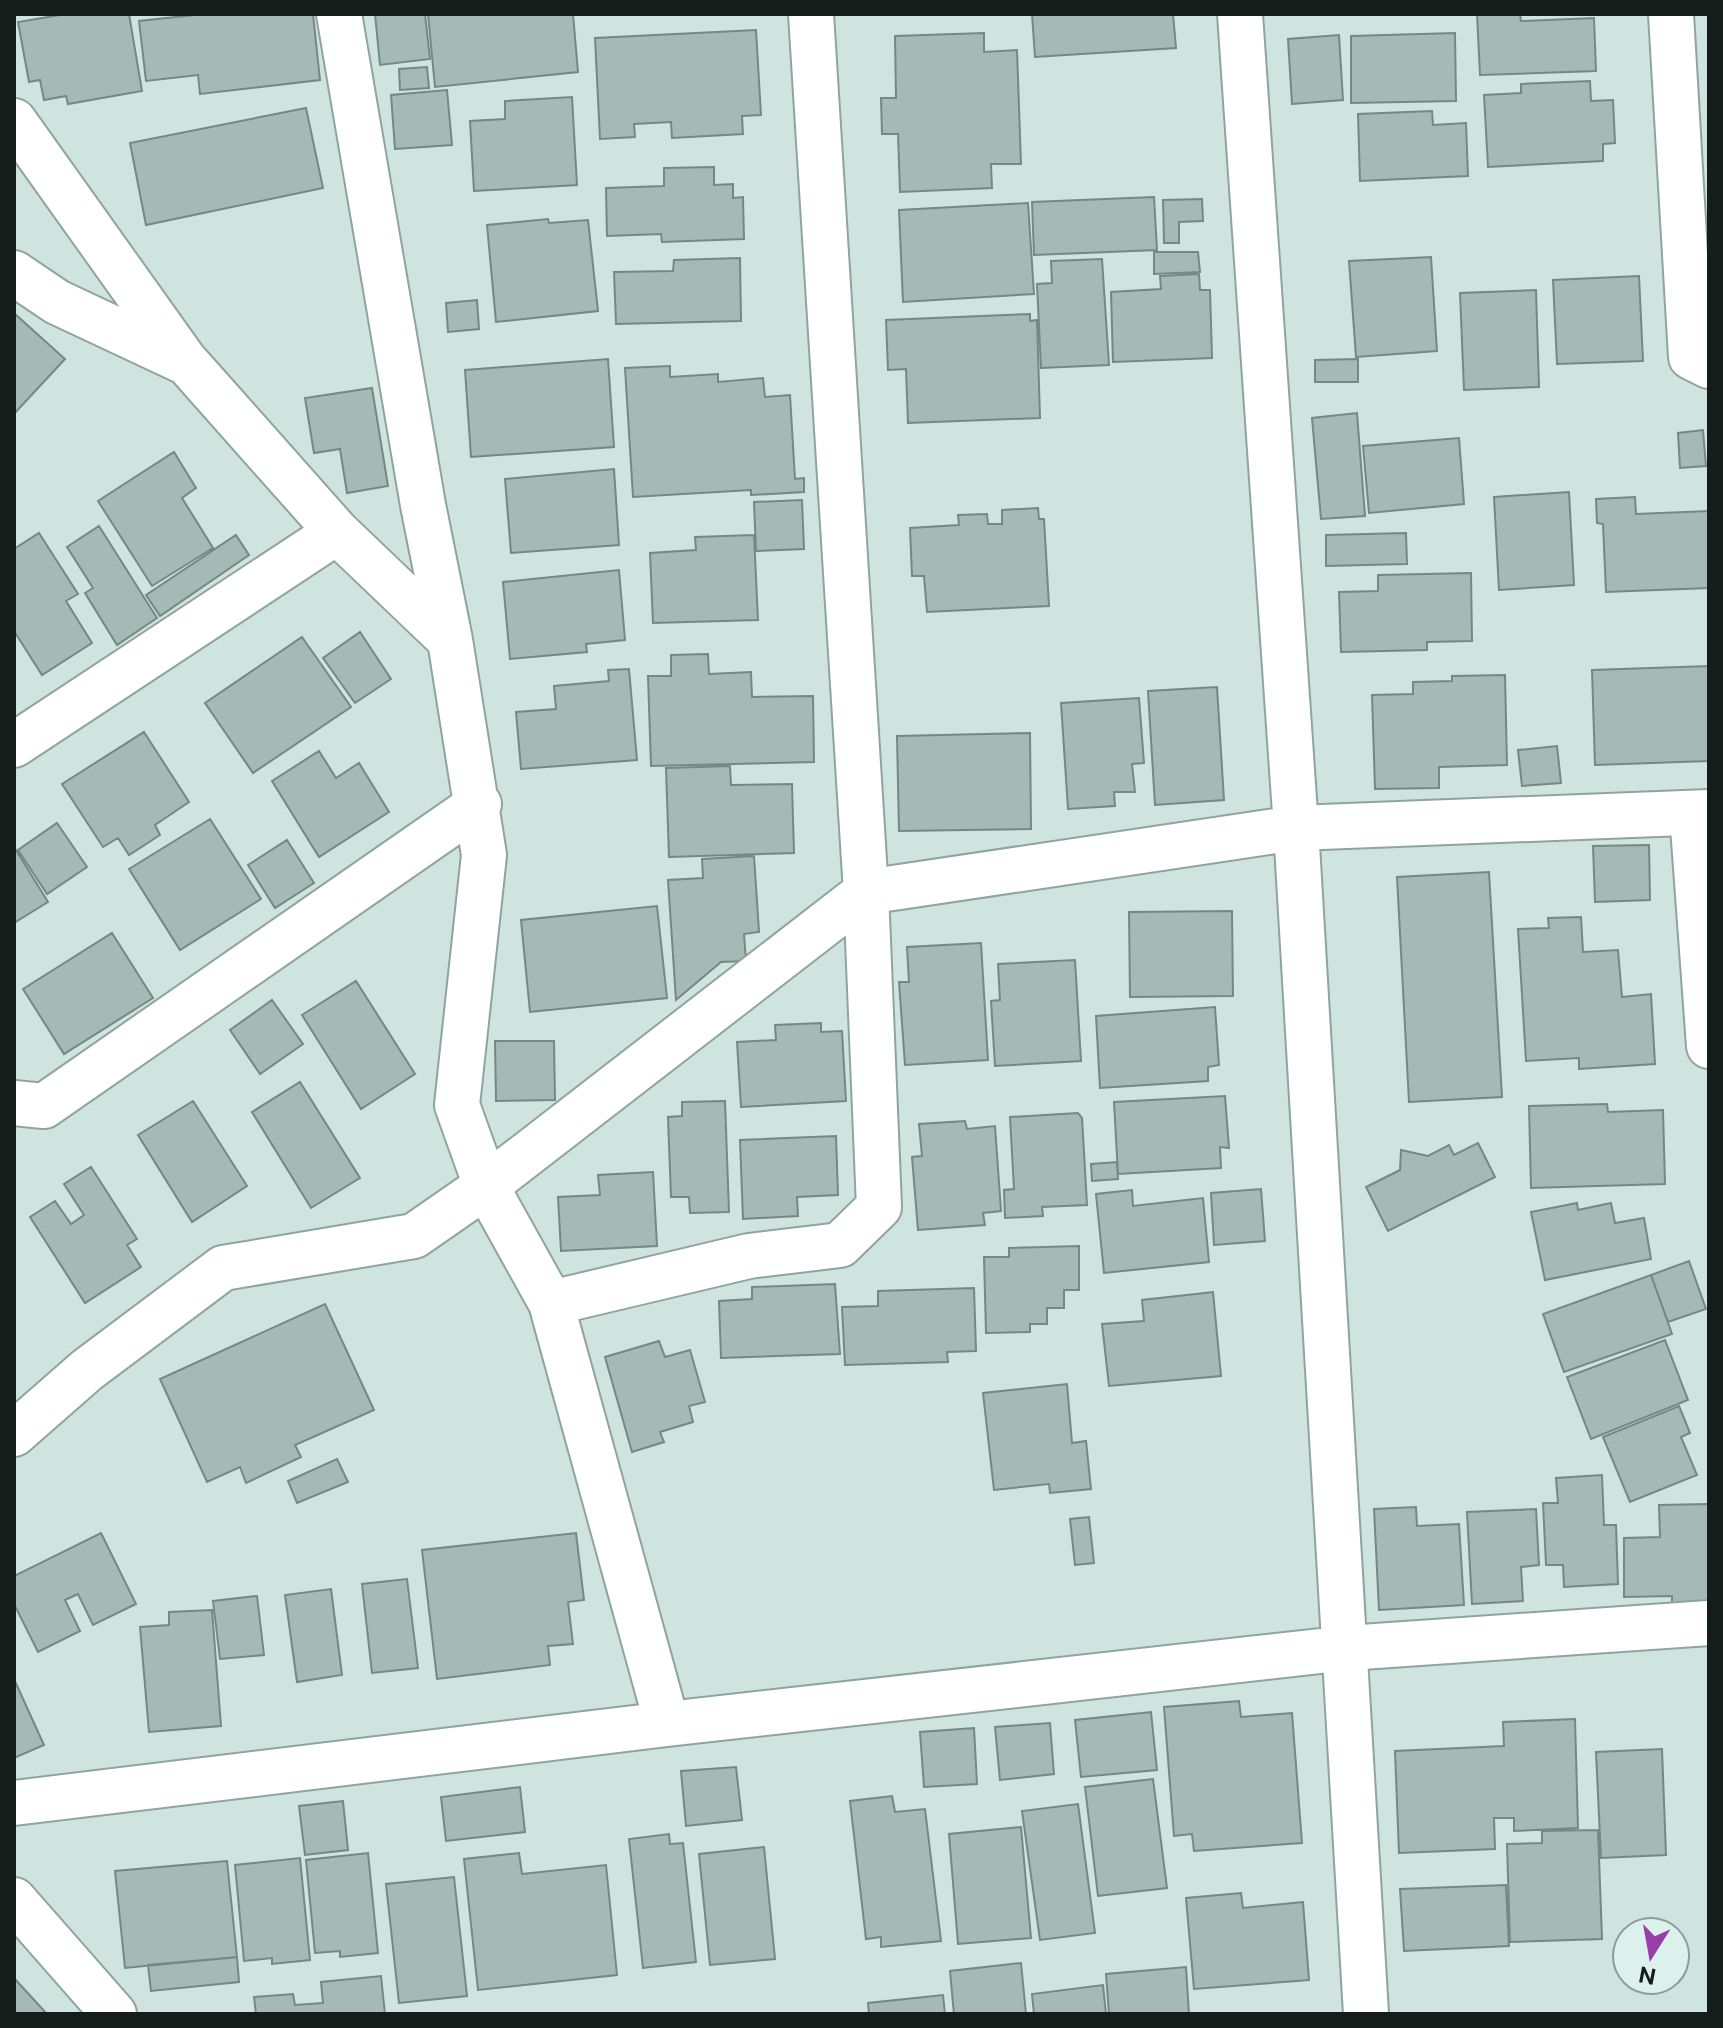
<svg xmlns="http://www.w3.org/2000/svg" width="1723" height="2028" font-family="'Public Sans',sans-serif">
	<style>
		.building { fill: #a5b9b5; stroke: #758884; stroke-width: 2 }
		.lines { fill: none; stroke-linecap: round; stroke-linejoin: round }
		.minor-casing { stroke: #90a49f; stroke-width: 48 }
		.minor { stroke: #fff; stroke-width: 44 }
	</style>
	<rect width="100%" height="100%" fill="#cfe4df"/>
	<path class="building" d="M 66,14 L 129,14 L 142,91 L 68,104 L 66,96 L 44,100 L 40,80 L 29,82 L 18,22 Z
		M 204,14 L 313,14 L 320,80 L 200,94 L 198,75 L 146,81 L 139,21 Z
		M 375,14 L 425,14 L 430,59 L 380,65 Z
		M 428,14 L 573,14 L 578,72 L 435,87 Z
		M 1032,14 L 1173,14 L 1176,48 L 1035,57 Z
		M 1477,14 L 1520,14 L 1521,21 L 1594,18 L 1596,71 L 1480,75 Z
		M 756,30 L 761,115 L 742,116 L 743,134 L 672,138 L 671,122 L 634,124 L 635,137 L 600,139 L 595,38 Z
		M 984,33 L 984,52 L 1017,50 L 1021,164 L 991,164 L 992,188 L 900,192 L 898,134 L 882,134 L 881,98 L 896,98 L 895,36 Z
		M 1455,33 L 1456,101 L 1351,103 L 1351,36 Z
		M 1339,35 L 1343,100 L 1292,104 L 1288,39 Z
		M 427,67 L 429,88 L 400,90 L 399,69 Z
		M 1590,81 L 1591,101 L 1613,100 L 1615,143 L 1603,144 L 1603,161 L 1488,167 L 1484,95 L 1521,93 L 1521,84 Z
		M 447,90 L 452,145 L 395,149 L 391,95 Z
		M 572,97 L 577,185 L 474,191 L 470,121 L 505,119 L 505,101 Z
		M 306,108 L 323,188 L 146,225 L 130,143 Z
		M 1432,111 L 1433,125 L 1466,123 L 1468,176 L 1360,181 L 1358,114 Z
		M 714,167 L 714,185 L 733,184 L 733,198 L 743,197 L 744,239 L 662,242 L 661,234 L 607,236 L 606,188 L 664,186 L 664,168 Z
		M 1154,197 L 1157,250 L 1034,255 L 1032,202 Z
		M 1202,199 L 1203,221 L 1179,222 L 1179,243 L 1164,243 L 1163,200 Z
		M 1028,203 L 1034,294 L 903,302 L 899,210 Z
		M 548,219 L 549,223 L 588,220 L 598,311 L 496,322 L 487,225 Z
		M 1154,252 L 1198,252 L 1200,272 L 1154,274 Z
		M 1431,257 L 1437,351 L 1356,357 L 1349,261 Z
		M 740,258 L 741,321 L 616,324 L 614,272 L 673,271 L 674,260 Z
		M 1102,259 L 1109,365 L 1041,368 L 1037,284 L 1052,283 L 1051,261 Z
		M 1199,274 L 1200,290 L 1210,290 L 1212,358 L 1113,362 L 1111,292 L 1161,289 L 1160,276 Z
		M 1639,276 L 1643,361 L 1557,364 L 1553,280 Z
		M 1536,290 L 1539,387 L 1464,390 L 1460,293 Z
		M 477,300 L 479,329 L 448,332 L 446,303 Z
		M 15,314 L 65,359 L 14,414 L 14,315 Z
		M 1030,314 L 1030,321 L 1037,320 L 1040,418 L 908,423 L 906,369 L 888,370 L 886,320 Z
		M 608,359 L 614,447 L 471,457 L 465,370 Z
		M 1358,359 L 1358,382 L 1315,382 L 1315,360 Z
		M 670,366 L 670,377 L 718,374 L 718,382 L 763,378 L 765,397 L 790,395 L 795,479 L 804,478 L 804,492 L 751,495 L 751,490 L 633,497 L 625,368 Z
		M 372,388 L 388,486 L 347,493 L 340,449 L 314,453 L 305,398 Z
		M 1357,413 L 1365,516 L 1321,519 L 1312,418 Z
		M 1703,430 L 1706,466 L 1680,468 L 1678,433 Z
		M 1459,438 L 1464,504 L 1369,513 L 1363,446 Z
		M 174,452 L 196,488 L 182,498 L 213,548 L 152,586 L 98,501 Z
		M 614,469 L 619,545 L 511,553 L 505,479 Z
		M 1569,492 L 1574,585 L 1499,590 L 1494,497 Z
		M 1635,497 L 1636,514 L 1709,511 L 1709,588 L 1606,592 L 1603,524 L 1597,523 L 1596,499 Z
		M 802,500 L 804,549 L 756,551 L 754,502 Z
		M 1038,508 L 1039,519 L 1044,519 L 1049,606 L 927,612 L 924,576 L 912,576 L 910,528 L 959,525 L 958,515 L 987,514 L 988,524 L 1002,524 L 1002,510 Z
		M 99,526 L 157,618 L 117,645 L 85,593 L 93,588 L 67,547 Z
		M 39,533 L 78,594 L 66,601 L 92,643 L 42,675 L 14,631 L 14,549 Z
		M 1406,533 L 1407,564 L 1326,566 L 1326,535 Z
		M 236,535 L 249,555 L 160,616 L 146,595 Z
		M 754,535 L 758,620 L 653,623 L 650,553 L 696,550 L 695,537 Z
		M 619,570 L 625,640 L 586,644 L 587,652 L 510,659 L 503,582 Z
		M 1471,573 L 1472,641 L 1427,642 L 1427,650 L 1341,652 L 1339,592 L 1378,591 L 1378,575 Z
		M 360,632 L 391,679 L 355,703 L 323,658 Z
		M 302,637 L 351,707 L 253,773 L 205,703 Z
		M 708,654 L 709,674 L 751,672 L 752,697 L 813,696 L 814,762 L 651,766 L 648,676 L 671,676 L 671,655 Z
		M 1709,666 L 1709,761 L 1595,765 L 1592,670 Z
		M 629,669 L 637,760 L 521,769 L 516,712 L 556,709 L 554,686 L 609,681 L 608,670 Z
		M 1505,675 L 1507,765 L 1439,767 L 1439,788 L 1375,789 L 1372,695 L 1413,694 L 1413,682 L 1452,681 L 1452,676 Z
		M 1217,687 L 1224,800 L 1155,805 L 1148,691 Z
		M 1139,698 L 1144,763 L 1132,764 L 1135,792 L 1114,792 L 1115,806 L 1068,809 L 1061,703 Z
		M 144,732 L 189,802 L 155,825 L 160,835 L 129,855 L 118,838 L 103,847 L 62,784 Z
		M 1030,733 L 1031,829 L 899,831 L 897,736 Z
		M 1557,746 L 1561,783 L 1522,786 L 1518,750 Z
		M 319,751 L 336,778 L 359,763 L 389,812 L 319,857 L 272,781 Z
		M 730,766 L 731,785 L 792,784 L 794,853 L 669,857 L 666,768 Z
		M 210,819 L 261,899 L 180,950 L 129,869 Z
		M 57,823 L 87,867 L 47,894 L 18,850 Z
		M 287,840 L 314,883 L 275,908 L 248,865 Z
		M 1649,845 L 1650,900 L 1595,902 L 1593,846 Z
		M 14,847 L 48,902 L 14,923 Z
		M 754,856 L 759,932 L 744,934 L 746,961 L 721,962 L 676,1000 L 668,880 L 703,878 L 702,859 Z
		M 1489,872 L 1502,1097 L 1409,1102 L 1397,877 Z
		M 657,906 L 667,998 L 530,1012 L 521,920 Z
		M 1232,911 L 1233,996 L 1130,997 L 1129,912 Z
		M 1581,917 L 1583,952 L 1618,950 L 1622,997 L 1651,994 L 1655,1064 L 1579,1069 L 1579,1058 L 1526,1061 L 1518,929 L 1549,928 L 1548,918 Z
		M 112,933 L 153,998 L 64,1054 L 23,989 Z
		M 981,943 L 988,1060 L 905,1065 L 899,982 L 909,982 L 907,947 Z
		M 1075,960 L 1081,1061 L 995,1066 L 991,1001 L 1000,1000 L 998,964 Z
		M 356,981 L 415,1074 L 361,1109 L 302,1015 Z
		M 272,1000 L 303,1044 L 260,1074 L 230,1030 Z
		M 1215,1007 L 1219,1065 L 1208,1067 L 1208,1081 L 1100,1088 L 1096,1016 Z
		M 821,1023 L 821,1032 L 842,1031 L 846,1101 L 741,1107 L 737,1042 L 776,1040 L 775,1025 Z
		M 495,1041 L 554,1041 L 555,1100 L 496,1101 Z
		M 300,1082 L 360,1178 L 311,1208 L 252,1112 Z
		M 1225,1096 L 1229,1148 L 1220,1147 L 1221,1168 L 1118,1174 L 1114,1102 Z
		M 193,1101 L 247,1186 L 192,1222 L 138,1135 Z
		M 725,1101 L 729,1212 L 690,1213 L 689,1197 L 671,1197 L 668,1117 L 682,1116 L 682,1102 Z
		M 1607,1104 L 1608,1112 L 1663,1110 L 1665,1184 L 1531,1188 L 1529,1106 Z
		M 1078,1113 L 1082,1118 L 1087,1205 L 1042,1207 L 1043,1216 L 1005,1218 L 1004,1190 L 1014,1189 L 1010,1117 Z
		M 965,1121 L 967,1129 L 995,1126 L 1001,1211 L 983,1213 L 985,1225 L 918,1230 L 912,1157 L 922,1156 L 919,1124 Z
		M 836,1136 L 838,1195 L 797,1197 L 798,1216 L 743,1219 L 740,1140 Z
		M 1478,1143 L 1495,1177 L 1388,1231 L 1366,1187 L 1400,1170 L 1401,1150 L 1428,1156 L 1449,1145 L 1454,1155 Z
		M 1117,1162 L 1118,1179 L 1092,1181 L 1091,1164 Z
		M 91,1167 L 137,1239 L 127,1245 L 141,1267 L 85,1303 L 30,1217 L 55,1201 L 71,1224 L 84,1215 L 64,1184 Z
		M 653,1172 L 657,1246 L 561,1251 L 558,1197 L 600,1195 L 598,1175 Z
		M 1261,1189 L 1265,1241 L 1214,1245 L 1211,1193 Z
		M 1132,1190 L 1133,1206 L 1203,1198 L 1209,1262 L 1104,1273 L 1096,1194 Z
		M 1577,1203 L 1578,1210 L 1611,1203 L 1615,1223 L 1644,1218 L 1651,1259 L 1545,1280 L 1531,1212 Z
		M 1079,1246 L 1079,1290 L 1064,1290 L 1064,1308 L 1047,1308 L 1047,1324 L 1030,1324 L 1030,1332 L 986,1333 L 984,1257 L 1009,1257 L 1009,1248 Z
		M 1689,1261 L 1706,1309 L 1668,1322 L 1651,1275 Z
		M 1651,1275 L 1672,1334 L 1564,1372 L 1543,1314 Z
		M 835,1284 L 840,1354 L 721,1358 L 719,1301 L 752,1299 L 752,1287 Z
		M 974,1288 L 976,1351 L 947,1352 L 948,1362 L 845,1365 L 842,1307 L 878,1306 L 878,1291 Z
		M 1213,1292 L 1221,1376 L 1109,1386 L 1102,1324 L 1144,1321 L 1142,1300 Z
		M 325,1304 L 374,1410 L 295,1445 L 301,1457 L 246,1483 L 240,1467 L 207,1482 L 160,1379 Z
		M 1665,1340 L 1688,1400 L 1591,1439 L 1567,1377 Z
		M 659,1341 L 665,1357 L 690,1350 L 705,1402 L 689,1406 L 693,1422 L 660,1432 L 664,1442 L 632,1452 L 605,1357 Z
		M 1067,1384 L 1072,1443 L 1086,1441 L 1091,1489 L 1050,1493 L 1049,1484 L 994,1490 L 983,1393 Z
		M 1679,1406 L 1690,1433 L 1681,1437 L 1697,1475 L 1630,1502 L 1603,1437 Z
		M 337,1459 L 348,1482 L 297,1503 L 288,1481 Z
		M 1602,1475 L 1604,1525 L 1616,1525 L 1618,1584 L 1564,1587 L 1563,1565 L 1546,1565 L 1543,1503 L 1558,1503 L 1556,1478 Z
		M 1709,1504 L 1708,1608 L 1672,1609 L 1672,1596 L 1624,1597 L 1624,1538 L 1660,1537 L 1659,1505 Z
		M 1416,1507 L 1417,1526 L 1459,1524 L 1464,1605 L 1379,1610 L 1374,1509 Z
		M 1536,1509 L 1539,1565 L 1521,1567 L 1523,1601 L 1472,1604 L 1467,1512 Z
		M 1089,1517 L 1094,1563 L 1075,1565 L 1070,1519 Z
		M 101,1533 L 136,1604 L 93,1625 L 78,1594 L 65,1600 L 80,1631 L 38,1652 L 14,1604 L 14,1576 Z
		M 576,1533 L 584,1600 L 568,1602 L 573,1644 L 548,1646 L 550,1665 L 437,1679 L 422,1550 Z
		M 407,1579 L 418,1668 L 372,1673 L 362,1584 Z
		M 331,1589 L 342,1675 L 297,1682 L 285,1595 Z
		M 257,1596 L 264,1655 L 220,1659 L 213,1601 Z
		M 212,1610 L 221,1726 L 149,1732 L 140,1627 L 169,1625 L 169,1612 Z
		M 14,1679 L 44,1745 L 14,1758 Z
		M 1239,1701 L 1241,1717 L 1292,1713 L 1302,1843 L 1194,1851 L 1192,1834 L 1174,1836 L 1164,1707 Z
		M 1151,1712 L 1157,1770 L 1081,1777 L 1075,1720 Z
		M 1575,1719 L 1578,1828 L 1514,1831 L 1514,1818 L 1494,1818 L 1495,1849 L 1399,1853 L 1395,1751 L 1504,1746 L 1503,1722 Z
		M 1050,1723 L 1054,1774 L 1000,1780 L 995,1727 Z
		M 974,1728 L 977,1784 L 924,1787 L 920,1732 Z
		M 1662,1749 L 1666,1855 L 1601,1858 L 1596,1752 Z
		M 736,1767 L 742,1820 L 686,1826 L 681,1771 Z
		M 1153,1779 L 1167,1888 L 1098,1896 L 1085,1787 Z
		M 520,1787 L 525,1832 L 446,1841 L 441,1797 Z
		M 892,1796 L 895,1812 L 925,1809 L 941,1941 L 881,1947 L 881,1937 L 866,1939 L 850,1801 Z
		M 343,1801 L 348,1850 L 305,1855 L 299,1806 Z
		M 1078,1804 L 1095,1933 L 1040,1940 L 1022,1811 Z
		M 1021,1827 L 1031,1938 L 958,1944 L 949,1834 Z
		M 1598,1830 L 1602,1939 L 1510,1942 L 1507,1844 L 1542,1843 L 1542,1831 Z
		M 669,1834 L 670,1844 L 683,1843 L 696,1962 L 643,1968 L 629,1839 Z
		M 764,1847 L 775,1959 L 710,1965 L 699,1854 Z
		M 368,1853 L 378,1953 L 340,1957 L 340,1951 L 315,1953 L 306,1860 Z
		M 519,1853 L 522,1874 L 606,1865 L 617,1975 L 478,1990 L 464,1859 Z
		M 300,1858 L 310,1960 L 272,1964 L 272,1958 L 244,1961 L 235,1865 Z
		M 227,1861 L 237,1957 L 125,1968 L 115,1871 Z
		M 454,1877 L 467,1996 L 399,2003 L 386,1884 Z
		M 1506,1885 L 1509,1946 L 1404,1951 L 1400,1889 Z
		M 1241,1893 L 1243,1908 L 1303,1902 L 1309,1980 L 1194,1989 L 1186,1898 Z
		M 237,1957 L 239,1982 L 151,1991 L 148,1965 Z
		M 1021,1963 L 1026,2014 L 954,2014 L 950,1971 Z
		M 1186,1967 L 1189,2014 L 1109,2014 L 1106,1974 Z
		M 381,1976 L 385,2014 L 256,2014 L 254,1997 L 293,1994 L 295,2005 L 323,2003 L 321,1982 Z
		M 14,1978 L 47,2014 L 14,2014 Z
		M 1103,1985 L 1106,2014 L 1034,2014 L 1032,1994 Z
		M 943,1995 L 945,2014 L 869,2014 L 868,2003 Z"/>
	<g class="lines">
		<defs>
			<path id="minor" d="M 339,14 L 423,505 L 450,640 L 484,855 L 457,1105 L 486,1186 L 551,1303 L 667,1724
				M 1240,14 L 1296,828 L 1366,2014
				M 1671,14 L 1691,357 L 1709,366
				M 14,121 L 185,361
				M 14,273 L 57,302 L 187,363 L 337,532 L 450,640
				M 14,745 L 337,532
				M 1692,813 L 1709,1046
				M 14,1103 L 44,1106 L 479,804
				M 551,1303 L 749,1256 L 840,1245 L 879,1207 L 866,892 L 811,14
				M 14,1434 L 87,1370 L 223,1268 L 414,1236 L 486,1186 L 866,892 L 1296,828 L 1709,812
				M 14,1803 L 667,1724 L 1347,1648 L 1709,1623
				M 14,1900 L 114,2014"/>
		</defs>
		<use href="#minor" class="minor-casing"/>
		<use href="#minor" class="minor"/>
	</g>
	<rect width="1723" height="2028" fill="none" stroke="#151d1b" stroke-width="32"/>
	<g transform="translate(1651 1956) rotate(191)"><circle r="38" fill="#dcf1ec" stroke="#8c9c98" stroke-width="2"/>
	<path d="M0-6L14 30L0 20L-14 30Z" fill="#963eaa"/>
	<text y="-12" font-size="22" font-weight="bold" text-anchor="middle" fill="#151d1b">N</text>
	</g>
</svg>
